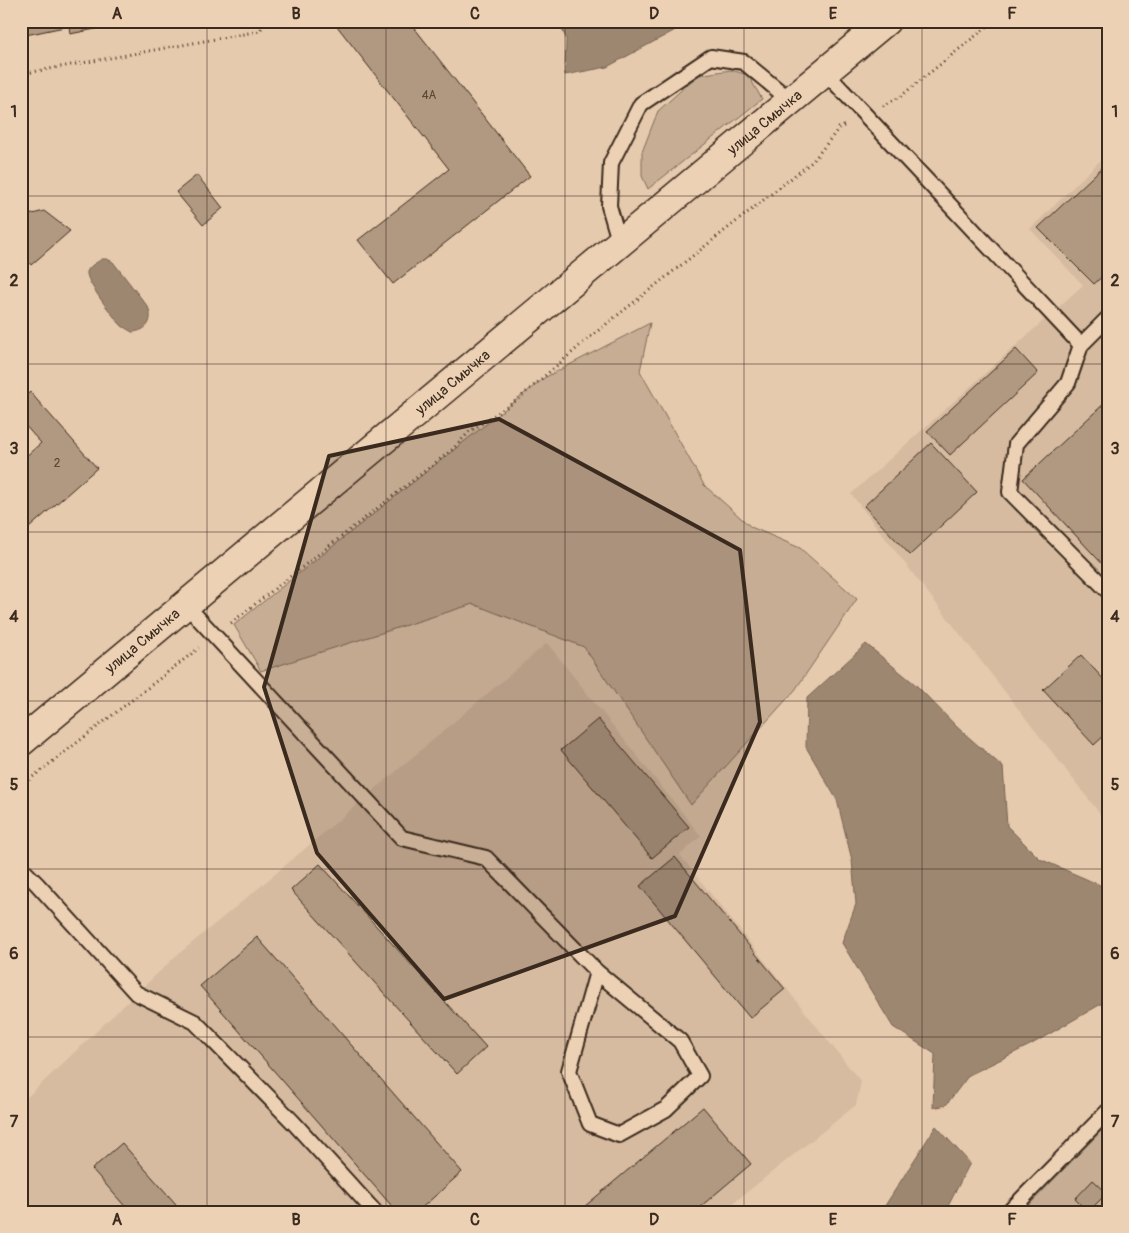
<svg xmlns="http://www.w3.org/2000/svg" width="1129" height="1233" font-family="Pangolin,sans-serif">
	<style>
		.built { fill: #d6bba0 }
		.green { fill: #c6ad94; stroke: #806c59 }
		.water { fill: #9d8771; stroke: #766250 }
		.building { fill: #b19981; stroke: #3b2a1e }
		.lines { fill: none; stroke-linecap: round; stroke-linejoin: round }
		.lane-casing { stroke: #3b2a1e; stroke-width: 18 }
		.secondary-casing { stroke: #3b2a1e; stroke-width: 31 }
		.path { stroke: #3b2a1e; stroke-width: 3; stroke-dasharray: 1 4; stroke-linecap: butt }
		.lane { stroke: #edd1b4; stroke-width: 14 }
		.secondary { stroke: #edd1b4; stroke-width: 28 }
		.marked { fill: #3b2a1e; fill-opacity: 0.2; stroke: #3b2a1e; stroke-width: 4; stroke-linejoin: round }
		.grid { fill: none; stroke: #3b2a1e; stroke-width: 1; stroke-opacity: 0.55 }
		.labels { text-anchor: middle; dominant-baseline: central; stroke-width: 5; stroke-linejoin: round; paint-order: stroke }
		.number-label { font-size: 12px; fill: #584637 }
		.street-label { font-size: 15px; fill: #3b2a1e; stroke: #edd1b4 }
		.neatline { fill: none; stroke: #3b2a1e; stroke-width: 2 }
		.grid-label { font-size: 16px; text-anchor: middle; font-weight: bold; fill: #3b2a1e }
	</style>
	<rect width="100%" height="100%" fill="#e6caae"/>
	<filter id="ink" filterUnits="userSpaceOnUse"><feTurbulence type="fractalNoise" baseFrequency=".02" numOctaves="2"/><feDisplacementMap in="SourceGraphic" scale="10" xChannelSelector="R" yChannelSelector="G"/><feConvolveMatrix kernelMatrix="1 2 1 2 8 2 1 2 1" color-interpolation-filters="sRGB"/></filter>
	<g filter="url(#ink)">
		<path class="built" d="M 1108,153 L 1108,824 L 851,494 L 1083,285 L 1030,229 Z
			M 547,643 L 701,836 L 680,855 L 861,1082 L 856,1105 L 722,1212 L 21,1212 L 21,1103 L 176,956 L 261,886 Z"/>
		<path class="green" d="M 731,70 L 748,75 L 762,99 L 648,189 L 642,176 L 642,152 L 658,111 L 698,75 Z
			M 650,323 L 640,371 L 704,485 L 751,527 L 800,548 L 857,599 L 795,690 L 691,805 L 584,647 L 473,604 L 261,671 L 234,625 L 544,378 Z
			M 1108,1124 L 1108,1212 L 1022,1212 Z"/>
		<path class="water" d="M 558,21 L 692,21 L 607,67 L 565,75 L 566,38 Z
			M 102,259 L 107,259 L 113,262 L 148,307 C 154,321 147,331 132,332 C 129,330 125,328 122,326 C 115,319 85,281 87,272 C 89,266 96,263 102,259 Z
			M 866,644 L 916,685 L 958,728 L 1003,767 L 1007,826 L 1040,859 L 1100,885 L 1108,896 L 1108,1000 L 1032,1044 L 969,1075 L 946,1105 L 933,1108 L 935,1054 L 893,1027 L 842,943 L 856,904 L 852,860 L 837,800 L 806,747 L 807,698 Z
			M 936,1126 L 970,1163 L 945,1212 L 881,1212 Z"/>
		<path class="building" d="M 21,21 L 136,21 L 70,34 L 69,26 L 21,36 Z
			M 333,21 L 409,21 L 530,176 L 393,284 L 358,240 L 449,169 Z
			M 1108,162 L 1108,271 L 1094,284 L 1038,228 Z
			M 197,175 L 223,208 L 203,225 L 176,192 Z
			M 44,211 L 70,231 L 31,265 L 21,252 L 21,222 L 29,215 Z
			M 1016,349 L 1038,373 L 950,455 L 927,431 Z
			M 30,392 L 97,468 L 21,535 L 21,455 L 24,458 L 41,443 L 21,421 L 21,400 Z
			M 1108,400 L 1108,570 L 1023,479 Z
			M 931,443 L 977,492 L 910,555 L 864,506 Z
			M 1081,655 L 1108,684 L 1108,732 L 1094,745 L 1043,690 Z
			M 598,719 L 689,827 L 652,858 L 561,750 Z
			M 675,857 L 785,989 L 750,1018 L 640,886 Z
			M 320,864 L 486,1047 L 457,1074 L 291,890 Z
			M 257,937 L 462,1172 L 417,1212 L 397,1212 L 200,986 Z
			M 703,1107 L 751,1164 L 694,1212 L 578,1212 Z
			M 122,1143 L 183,1212 L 130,1212 L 92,1169 Z
			M 1093,1180 L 1107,1193 L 1088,1212 L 1075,1199 Z"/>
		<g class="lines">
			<defs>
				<path id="lane" d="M 825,72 L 1081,345 L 1068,383 L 1016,444 L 1010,492 L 1108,591
					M 620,244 L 609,206 L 611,163 L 641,104 L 711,57 L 744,62 L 791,101
					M 1081,345 L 1108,318
					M 186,605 L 402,838 L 486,858 L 597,972 L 569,1071 L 590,1124 L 619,1135 L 666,1109 L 700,1076 L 680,1041 L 597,972
					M 21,868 L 37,884 L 136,993 L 195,1022 L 293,1122 L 375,1212
					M 1009,1212 L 1108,1111"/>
				<g id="secondary">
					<path id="s1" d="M 21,742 L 886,21"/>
				</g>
			</defs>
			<use href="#lane" class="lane-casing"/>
			<use href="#secondary" class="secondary-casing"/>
			<path class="path" d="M 21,74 L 260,31 L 265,21
				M 883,106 L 901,96 L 994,21
				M 231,623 L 453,449 L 469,432 L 517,400 L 590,337 L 813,161 L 839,128 L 846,125
				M 21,786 L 199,648"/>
			<use href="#lane" class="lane"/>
			<use href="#secondary" class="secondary"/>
		</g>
	</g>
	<path class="marked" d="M 499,419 L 740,550 L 760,722 L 675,916 L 444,999 L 317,853 L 264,687 L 329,456 Z"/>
	<path class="grid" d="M 207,21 L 207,1212M 386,21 L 386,1212M 565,21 L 565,1212M 744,21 L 744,1212M 922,21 L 922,1212M 21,196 L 1108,196M 21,364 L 1108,364M 21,532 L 1108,532M 21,701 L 1108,701M 21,869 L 1108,869M 21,1037 L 1108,1037"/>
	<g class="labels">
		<g class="number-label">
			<text x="429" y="95">4А</text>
			<text x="57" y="463">2</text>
		</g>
		<g class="street-label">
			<text stroke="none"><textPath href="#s1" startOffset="968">улица Смычка</textPath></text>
			<text stroke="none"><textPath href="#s1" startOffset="562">улица Смычка</textPath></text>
			<text stroke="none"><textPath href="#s1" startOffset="158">улица Смычка</textPath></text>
		</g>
	</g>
	<rect width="1129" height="1233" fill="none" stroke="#edd1b4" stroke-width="55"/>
	<rect x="28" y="28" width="1074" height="1178" class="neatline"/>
	<g class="grid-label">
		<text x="117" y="19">A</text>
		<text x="296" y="19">B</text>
		<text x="475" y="19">C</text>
		<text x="654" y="19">D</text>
		<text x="833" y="19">E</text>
		<text x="1012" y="19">F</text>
		<text x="14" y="117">1</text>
		<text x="1115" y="117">1</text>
		<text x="14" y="286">2</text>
		<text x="1115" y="286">2</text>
		<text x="14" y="454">3</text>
		<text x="1115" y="454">3</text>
		<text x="14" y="622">4</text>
		<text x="1115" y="622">4</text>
		<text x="14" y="790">5</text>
		<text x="1115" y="790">5</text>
		<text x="14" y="959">6</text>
		<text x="1115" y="959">6</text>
		<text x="14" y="1127">7</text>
		<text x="1115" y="1127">7</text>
		<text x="117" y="1225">A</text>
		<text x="296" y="1225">B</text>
		<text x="475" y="1225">C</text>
		<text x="654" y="1225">D</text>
		<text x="833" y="1225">E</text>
		<text x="1012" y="1225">F</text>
	</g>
</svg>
